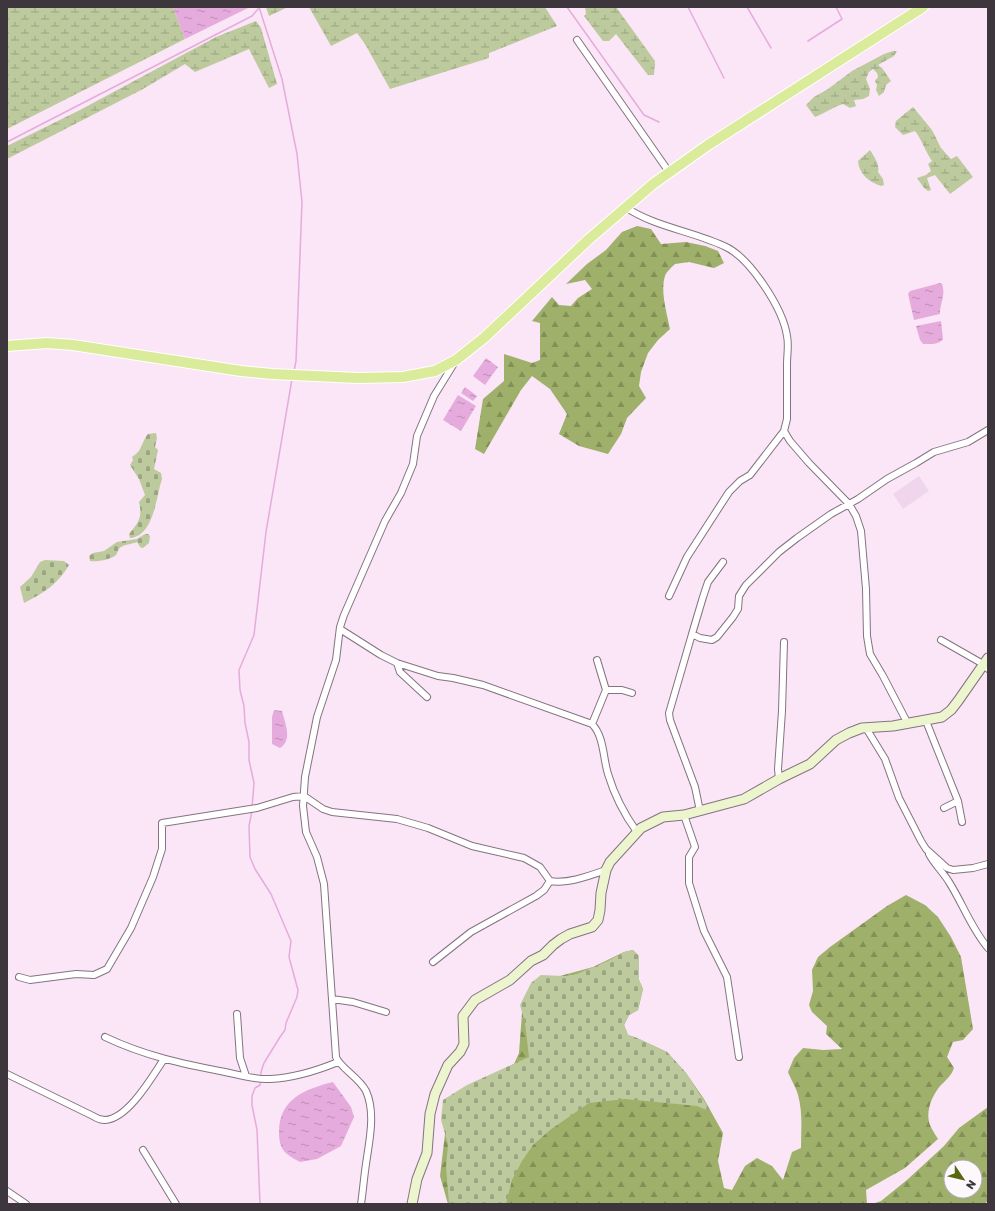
<svg xmlns="http://www.w3.org/2000/svg" width="995" height="1211" font-family="'Golos Text',sans-serif">
	<style>
		.built { fill: #f0d6ec }
		.forest { fill: url(#forest-firs); fill-rule: evenodd }
		.wetland { fill: url(#wetland-marsh) }
		.cemetery { fill: url(#cemetery-stones) }
		.water { fill: url(#water-ripples) }
		.lines { fill: none; stroke-linecap: round; stroke-linejoin: round }
		.stream { stroke: #e6abdd; stroke-width: 1.5 }
		.street-casing { stroke: #847381; stroke-width: 8 }
		.secondary-casing { stroke: #847381; stroke-width: 11 }
		.primary-casing { stroke: #fff; stroke-width: 12 }
		.street { stroke: #fff; stroke-width: 6 }
		.secondary { stroke: #ecf5cd; stroke-width: 9 }
		.primary { stroke: #daec9b; stroke-width: 10 }
	</style>
	<defs>
		<pattern id="forest-firs" width="22" height="20" patternUnits="userSpaceOnUse"><rect width="22" height="20" fill="#9eb06a"/><path d="M5 1l3.5 6h-7zM16 11l3.5 6h-7z" fill="#829058"/></pattern>
		<pattern id="wetland-marsh" width="20" height="14" patternUnits="userSpaceOnUse"><rect width="20" height="14" fill="#bdca9d"/><path d="M1 5h8M5 5V1M11 12h8M15 12V8" fill="none" stroke="#9ba581"/></pattern>
		<pattern id="cemetery-stones" width="16" height="16" patternUnits="userSpaceOnUse"><rect width="16" height="16" fill="#bdca9d"/><path d="M2 7V4a2 2 0 0 1 4 0v3zM10 15v-3a2 2 0 0 1 4 0v3z" fill="#9ba581"/></pattern>
		<pattern id="water-ripples" width="26" height="14" patternUnits="userSpaceOnUse"><rect width="26" height="14" fill="#e6abdd"/><path d="M2 4q2-2 4 0t4 0M15 11q2-2 4 0t4 0" fill="none" stroke="#bc8cb4"/></pattern>
	</defs>
	<rect width="100%" height="100%" fill="#fae6f6"/>
	<path class="built" d="M 919,476 L 929,491 L 903,509 L 893,494 Z"/>
	<path class="forest" d="M 637,226 L 651,229 L 661,244 L 686,242 L 705,246 L 718,251 L 724,263 L 714,268 L 689,262 L 675,264 C 672,267 666,272 665,276 C 660,291 667,314 670,329 L 658,340 L 648,353 L 641,372 L 639,386 L 646,398 L 627,418 L 621,434 L 608,454 L 579,446 L 559,434 L 567,414 L 550,389 L 532,376 L 521,390 L 484,454 L 475,449 L 483,399 L 504,381 L 504,354 L 532,363 L 540,360 L 540,323 L 532,321 L 552,297 L 559,305 L 571,306 L 578,298 L 592,289 L 585,280 L 566,284 L 587,264 L 606,250 L 622,232 Z
		M 906,895 L 925,905 L 938,917 L 951,937 L 961,957 L 973,1029 L 963,1040 L 953,1042 L 947,1057 L 954,1068 C 951,1076 947,1079 941,1085 C 932,1095 925,1112 930,1125 C 932,1130 935,1134 938,1139 L 905,1168 L 866,1190 L 867,1204 L 448,1204 L 440,1176 L 445,1134 L 489,1076 L 514,1064 L 519,1053 L 522,1013 L 560,976 L 593,967 L 624,952 L 633,950 L 639,956 L 639,980 L 643,989 L 638,1010 L 629,1015 L 624,1025 L 628,1035 L 637,1038 L 667,1052 L 686,1073 L 704,1099 L 723,1133 L 718,1161 L 724,1188 L 732,1190 L 745,1166 L 757,1158 L 772,1166 L 783,1180 L 792,1152 L 801,1148 C 801,1130 803,1113 798,1095 C 796,1087 791,1080 788,1072 L 794,1058 L 803,1048 L 823,1050 L 842,1049 L 826,1034 L 827,1026 L 812,1012 L 809,1005 L 813,991 L 812,970 L 818,957 L 830,947 L 887,906 Z
		M 988,1107 L 988,1201 L 984,1204 L 872,1204 L 881,1201 L 907,1180 L 944,1146 L 959,1128 ZM 951,1167 L 975,1167 L 975,1191 L 951,1191 Z"/>
	<path class="wetland" d="M 7,7 L 173,7 L 185,39 L 7,129 Z
		M 266,7 L 288,7 L 269,16 Z
		M 309,7 L 545,7 L 557,26 L 489,53 L 489,58 L 390,89 L 365,44 L 357,33 L 331,46 Z
		M 585,7 L 616,7 L 655,61 L 654,75 L 648,75 L 616,34 L 609,41 L 603,41 L 584,16 L 586,14 Z
		M 256,21 L 261,28 L 277,84 L 269,88 L 249,49 L 195,72 L 185,64 L 143,89 L 7,159 L 7,146 L 80,110 L 216,37 Z
		M 893,51 L 897,51 L 894,56 L 878,65 L 882,68 L 891,81 L 886,85 L 884,92 L 879,96 L 876,90 L 877,85 L 875,81 L 878,77 L 877,73 L 873,69 L 869,72 L 866,79 L 870,89 L 869,96 L 863,99 L 854,100 L 856,106 L 850,108 L 843,104 C 833,107 825,113 815,117 L 806,105 L 814,97 L 828,89 L 852,71 L 884,54 Z
		M 913,107 L 932,130 L 941,148 L 951,159 L 957,156 L 973,177 L 950,194 L 935,175 L 927,178 L 931,190 L 928,191 L 924,188 L 917,178 L 926,175 L 931,171 L 928,164 L 932,161 C 925,151 922,140 915,131 L 903,135 L 895,127 L 896,121 Z
		M 870,150 C 874,157 880,164 878,172 L 883,179 L 884,185 L 881,186 C 869,182 859,174 858,161 Z"/>
	<path class="cemetery" d="M 156,433 L 157,438 L 155,447 L 158,450 L 154,469 L 161,473 L 162,479 C 156,497 154,536 130,538 L 129,534 C 138,523 143,518 139,502 L 145,495 L 139,479 L 130,465 L 133,460 L 132,457 C 144,449 140,444 148,434 Z
		M 145,534 L 148,534 L 150,536 L 149,543 L 143,548 L 140,547 L 137,542 C 132,544 126,544 121,547 C 118,549 118,552 116,555 C 110,560 97,562 90,561 L 89,556 L 93,553 L 104,551 L 117,542 L 137,539 Z
		M 45,560 L 64,561 L 69,565 C 58,584 44,593 24,603 L 20,587 L 31,577 L 40,562 Z
		M 633,950 L 639,956 L 639,980 L 643,989 L 638,1010 L 629,1015 L 624,1025 L 628,1035 L 637,1038 L 667,1052 L 686,1073 L 710,1110 L 704,1109 L 697,1106 L 625,1099 L 589,1103 L 550,1130 L 533,1145 L 522,1161 L 512,1180 L 506,1204 L 449,1204 L 446,1166 L 448,1144 L 441,1120 L 443,1100 L 467,1085 L 529,1057 L 525,1023 L 520,1005 L 531,983 L 541,975 L 564,976 L 577,974 L 608,961 L 624,952 Z"/>
	<path class="water" d="M 173,7 L 250,7 L 185,39 Z
		M 940,283 L 942,284 C 946,295 940,302 940,314 L 914,320 L 908,294 L 910,291 Z
		M 941,321 L 943,339 C 939,345 929,344 923,344 L 920,340 L 916,326 Z
		M 486,358 L 498,367 L 485,385 L 473,376 Z
		M 465,387 L 477,396 L 473,401 L 461,393 Z
		M 458,395 L 476,406 L 461,431 L 443,420 Z
		M 274,710 L 282,711 C 285,723 293,740 280,748 L 272,744 L 272,717 Z
		M 333,1082 L 351,1107 L 354,1117 L 341,1146 L 317,1159 L 300,1162 C 285,1154 279,1150 279,1132 C 279,1099 305,1089 333,1082 Z"/>
	<g class="lines">
		<path class="stream" d="M 259,7 L 282,79 L 297,154 L 302,202 L 296,361 L 294,371
			M 567,7 L 644,115 L 659,122
			M 688,7 L 724,78
			M 747,7 L 771,48
			M 808,41 L 842,19 L 836,7
			M 7,142 L 252,16 L 259,8
			M 252,808 L 254,783 L 249,760 L 249,742 L 245,723 L 244,706 L 240,690 L 239,670 L 254,635 L 266,532 L 292,379
			M 252,811 L 249,826 L 250,857 L 255,869 L 271,894 L 291,941 L 289,957 L 298,990 L 297,997 L 286,1023 L 285,1030 L 280,1037 L 264,1063 L 261,1072 L 261,1077
			M 260,1204 L 257,1130 L 252,1105 L 252,1096 L 255,1088 L 260,1085 L 261,1081"/>
		<defs>
			<path id="street" d="M 577,40 L 669,172
				M 625,207 C 655,227 692,231 724,246 C 750,257 783,309 787,336 C 789,345 787,355 787,364 C 787,382 787,400 787,419 L 784,431 L 790,441 L 809,463 L 849,504 L 856,516 L 861,531 L 866,589 L 867,636 L 870,654 L 883,676 L 908,724
				M 669,596 L 687,557 L 729,492 L 740,481 L 750,475 L 784,431
				M 340,629 L 381,655 L 397,663 L 438,676 L 453,678 L 483,685 L 592,724 C 604,736 603,758 608,774 C 614,794 624,814 637,832
				M 692,634 L 703,597 L 708,582 L 723,562
				M 941,640 L 983,664 L 988,669
				M 397,663 L 400,672 L 427,697
				M 606,690 L 622,690 L 632,693
				M 926,721 L 958,801 L 962,822
				M 592,724 L 606,690 L 597,660
				M 866,728 L 885,759 L 899,798 L 921,841 L 926,849 L 947,868 L 953,870 L 973,868 L 988,864
				M 779,779 L 778,769 L 782,711 L 784,642
				M 944,808 L 958,801
				M 700,811 L 695,787 L 670,720 L 669,713 L 692,634 L 700,638 L 712,640 L 717,637 L 733,617 L 738,609 L 739,596 L 746,585 L 779,552 L 797,538 L 831,514 L 858,499 L 887,479 L 916,463 L 934,452 L 968,442 L 988,430
				M 684,815 L 695,847 L 689,857 L 689,883 L 704,931 L 727,977 L 739,1057
				M 929,854 C 934,864 943,872 949,882 C 963,904 971,928 988,948
				M 433,962 L 471,932 L 536,896 L 544,890 L 550,881
				M 19,977 L 30,980 L 76,974 L 94,975 L 107,969 L 131,928 L 153,877 L 162,849 L 162,823 L 257,808 L 293,797 L 304,796 L 323,809 L 332,812 L 397,819 L 428,828 L 472,846 L 524,858 L 540,867 L 550,881 C 567,884 589,876 606,870
				M 332,999 L 353,1002 L 386,1012
				M 237,1014 L 240,1058 L 246,1076
				M 105,1037 C 145,1056 183,1064 225,1072 C 239,1075 256,1080 270,1079 C 294,1078 316,1071 338,1062
				M 7,1074 L 93,1116 C 96,1118 101,1120 105,1120 C 128,1119 152,1077 164,1059
				M 143,1150 L 176,1204
				M 7,1191 L 26,1204
				M 361,1204 C 363,1191 364,1177 366,1164 C 369,1142 376,1113 366,1091 C 359,1077 340,1068 336,1057 L 324,884 L 317,857 L 306,832 L 303,806 L 305,777 L 317,717 L 336,660 L 340,627 L 344,615 L 385,521 L 401,493 L 413,464 L 417,436 L 434,396 L 455,362"/>
			<path id="secondary" d="M 412,1204 L 417,1179 L 427,1153 L 430,1114 L 435,1094 L 448,1065 L 460,1052 L 464,1044 L 463,1016 L 475,1000 L 510,980 L 531,961 L 543,955 L 553,945 L 561,939 L 570,934 L 592,927 L 598,920 L 600,910 L 601,893 L 606,870 L 610,862 L 641,828 L 663,817 L 684,815 L 744,799 L 779,779 L 810,764 L 836,740 L 849,733 L 862,728 L 893,726 L 942,717 L 951,710 L 958,701 L 988,658"/>
			<path id="primary" d="M 7,346 L 47,343 L 73,345 L 241,371 L 272,374 L 358,378 L 403,377 L 435,371 L 456,360 L 485,337 L 588,240 L 653,184 L 708,145 L 923,7"/>
		</defs>
		<use href="#street" class="street-casing"/>
		<use href="#secondary" class="secondary-casing"/>
		<use href="#primary" class="primary-casing"/>
		<use href="#street" class="street"/>
		<use href="#secondary" class="secondary"/>
		<use href="#primary" class="primary"/>
	</g>
	<rect width="995" height="1211" fill="none" stroke="#3d363c" stroke-width="16"/>
	<g transform="translate(963 1179) rotate(125)"><circle r="19" fill="#fcf8fc" stroke="#b0aaaf"/>
	<path d="M0-3L7 15L0 10L-7 15Z" fill="#576711"/>
	<text y="-6" font-size="11" font-weight="bold" text-anchor="middle" fill="#3d363c">N</text>
	</g>
</svg>
